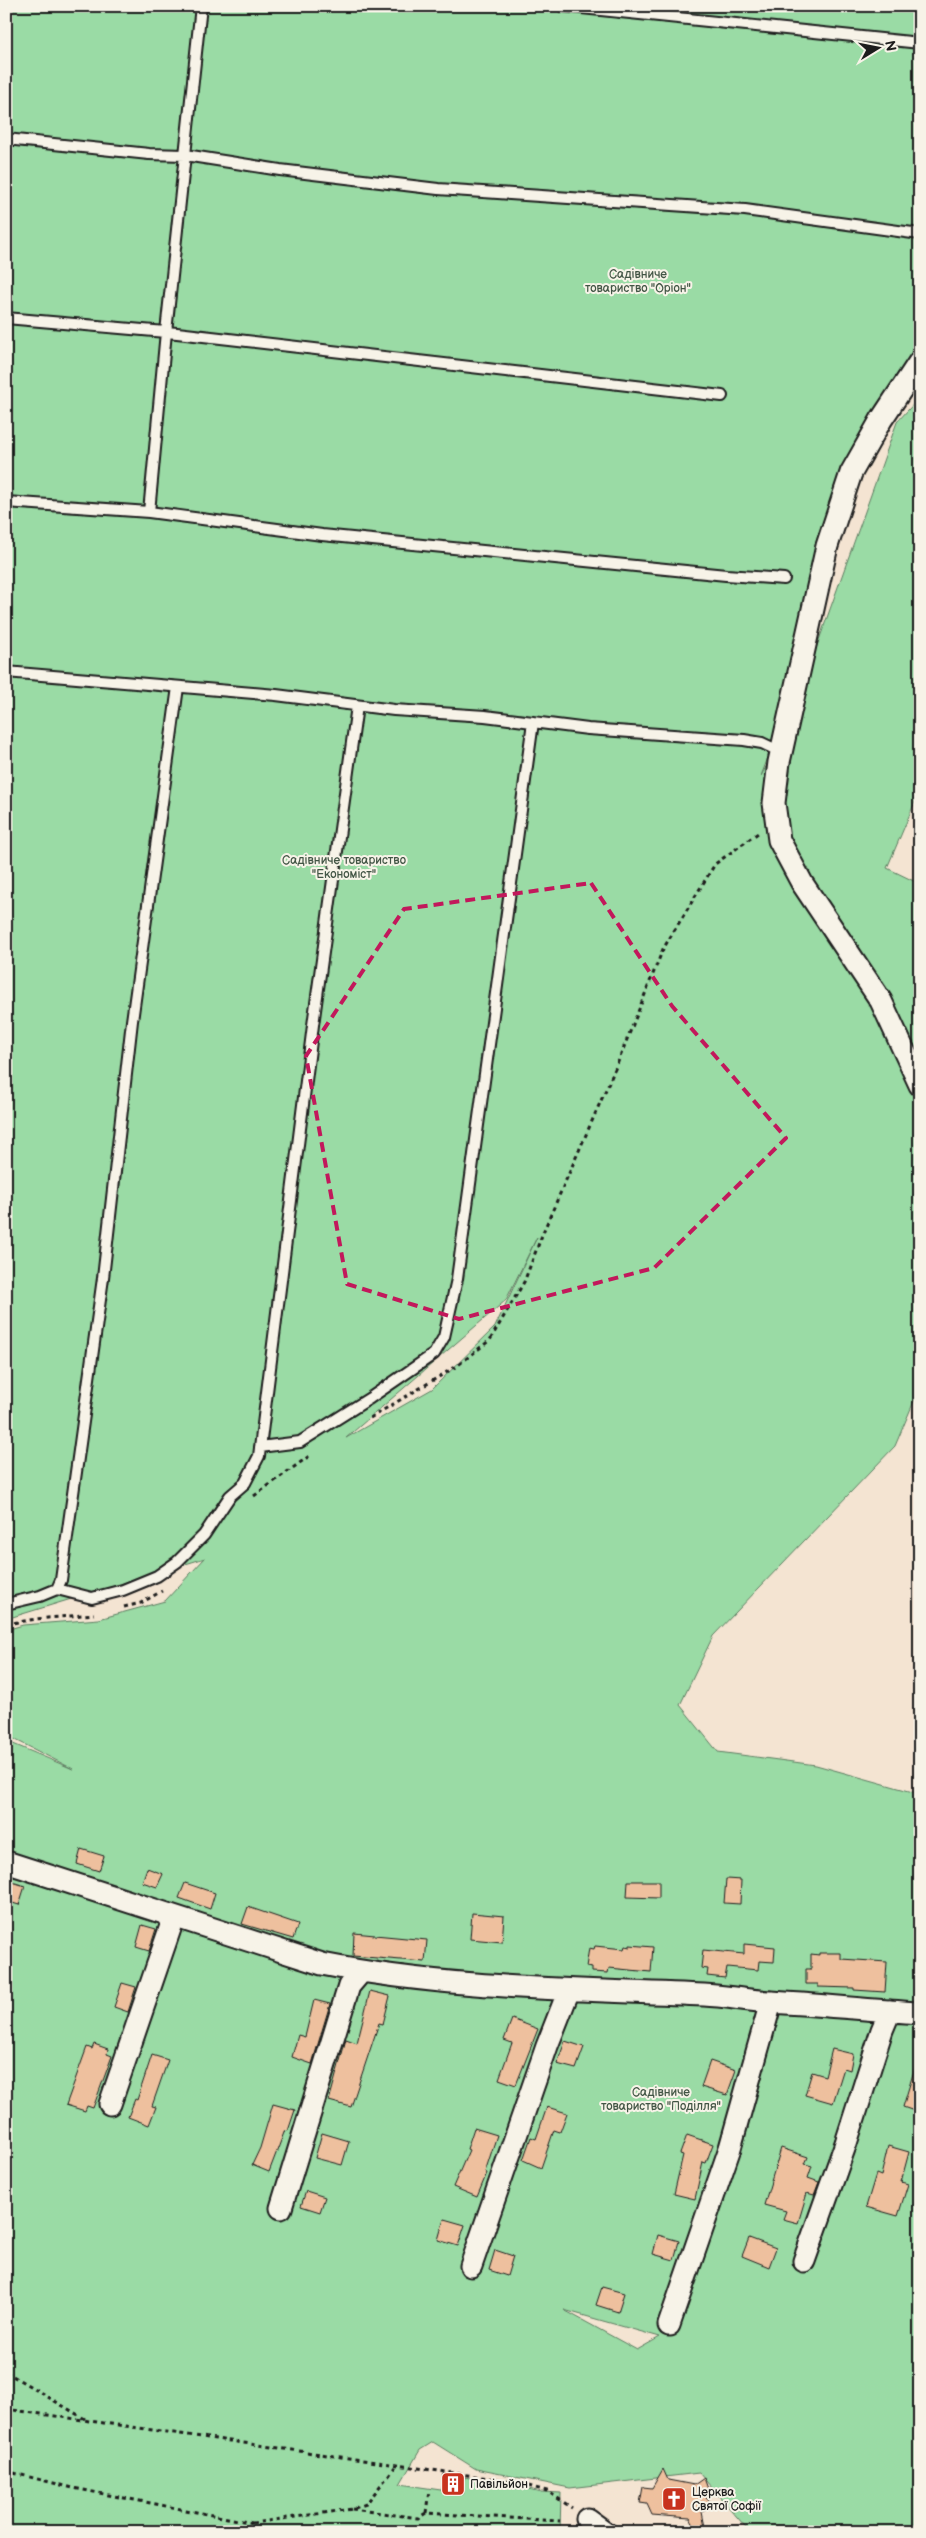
<svg xmlns="http://www.w3.org/2000/svg" width="926" height="2538" font-family="'Balsamiq Sans',sans-serif">
	<style>
		.green { fill: #9adba5; stroke: #5b7c60; fill-rule: evenodd }
		.building { fill: #eec09e; stroke: #1c1c1c }
		.lines { fill: none; stroke-linecap: round; stroke-linejoin: round }
		.service-casing { stroke: #1c1c1c; stroke-width: 14 }
		.minor-casing { stroke: #1c1c1c; stroke-width: 25 }
		.path { stroke: #1c1c1c; stroke-width: 3; stroke-dasharray: 4 4; stroke-linecap: butt }
		.service { stroke: #f7f3e8; stroke-width: 10 }
		.minor { stroke: #f7f3e8; stroke-width: 21 }
		.marked { fill: none; stroke: #c2185b; stroke-width: 4; stroke-dasharray: 10 6; stroke-linejoin: round }
		.labels { text-anchor: middle; dominant-baseline: central; stroke-width: 4; stroke-linejoin: round; paint-order: stroke }
		.park-label { font-size: 12px; fill: #425545; stroke: #f7f3e8 }
		.poi-label { font-size: 12px; fill: #1c1c1c; stroke: #f7f3e8; text-anchor: start }
	</style>
	<rect width="100%" height="100%" fill="#f4e4d2"/>
	<filter id="ink" filterUnits="userSpaceOnUse"><feTurbulence type="fractalNoise" baseFrequency=".02" numOctaves="2"/><feDisplacementMap in="SourceGraphic" scale="10" xChannelSelector="R" yChannelSelector="G"/><feConvolveMatrix kernelMatrix="1 2 1 2 8 2 1 2 1" color-interpolation-filters="sRGB"/></filter>
	<g filter="url(#ink)">
		<path class="green" d="M 6,6 L 920,6 L 920,367 L 841,511 L 794,690 L 761,776 L 789,724 L 897,422 L 920,397 L 920,790 L 887,868 L 920,884 L 920,1387 L 895,1446 L 713,1636 L 680,1705 L 718,1752 L 816,1765 L 920,1794 L 920,2532 L 750,2532 L 699,2473 L 570,2488 L 476,2469 L 433,2442 L 420,2450 L 400,2484 L 461,2493 L 464,2477 L 512,2485 L 541,2492 L 561,2493 L 560,2532 L 23,2532 L 6,2524 L 6,1741 L 73,1769 L 6,1735 L 6,1630 L 23,1625 L 99,1619 L 165,1601 L 205,1558 L 6,1619 ZM 537,1237 L 495,1327 L 432,1389 L 346,1438 L 506,1300 ZM 564,2310 L 660,2337 L 637,2350 Z"/>
		<path class="building" d="M 81,1849 L 104,1856 L 99,1871 L 77,1864 Z
			M 147,1868 L 163,1874 L 157,1887 L 142,1882 Z
			M 726,1879 L 741,1880 L 740,1904 L 724,1903 Z
			M 6,1880 L 25,1886 L 19,1905 L 6,1901 Z
			M 628,1881 L 659,1881 L 659,1898 L 627,1897 Z
			M 185,1883 L 215,1893 L 210,1909 L 179,1898 Z
			M 248,1907 L 298,1924 L 293,1939 L 242,1924 Z
			M 472,1913 L 504,1916 L 502,1942 L 470,1939 Z
			M 142,1925 L 156,1929 L 149,1951 L 136,1947 Z
			M 354,1933 L 427,1940 L 425,1962 L 353,1956 Z
			M 744,1944 L 775,1947 L 774,1962 L 759,1961 L 758,1970 L 727,1967 L 725,1978 L 707,1976 L 708,1969 L 701,1968 L 703,1950 L 744,1954 Z
			M 630,1945 L 653,1947 L 651,1972 L 609,1968 L 608,1973 L 592,1972 L 592,1968 L 586,1967 L 589,1948 L 594,1949 L 595,1946 L 624,1949 L 625,1946 L 630,1947 Z
			M 819,1953 L 841,1953 L 841,1959 L 887,1962 L 885,1992 L 854,1990 L 854,1988 L 818,1987 L 818,1984 L 806,1984 L 806,1969 L 811,1969 L 811,1954 L 819,1955 Z
			M 122,1983 L 136,1987 L 128,2012 L 114,2007 Z
			M 370,1991 L 390,1996 L 383,2024 L 379,2023 L 351,2107 L 329,2101 L 346,2039 L 357,2043 Z
			M 314,2000 L 330,2004 L 312,2064 L 292,2057 L 298,2035 L 305,2037 Z
			M 512,2019 L 538,2029 L 516,2085 L 499,2079 L 512,2043 L 504,2040 Z
			M 565,2041 L 584,2047 L 576,2069 L 557,2064 Z
			M 94,2044 L 108,2049 L 107,2054 L 112,2056 L 93,2108 L 87,2106 L 85,2111 L 66,2105 L 87,2047 L 92,2049 Z
			M 832,2049 L 853,2054 L 850,2070 L 844,2068 L 833,2103 L 805,2095 L 812,2072 L 825,2076 Z
			M 152,2055 L 168,2060 L 152,2106 L 156,2107 L 149,2125 L 128,2117 L 135,2099 L 137,2100 Z
			M 710,2061 L 736,2070 L 727,2095 L 701,2087 Z
			M 916,2064 L 920,2065 L 920,2113 L 903,2107 Z
			M 273,2104 L 295,2110 L 288,2131 L 285,2130 L 269,2172 L 252,2165 L 260,2148 Z
			M 547,2107 L 567,2113 L 560,2132 L 554,2130 L 541,2168 L 523,2160 L 531,2137 L 536,2139 Z
			M 474,2128 L 497,2135 L 485,2172 L 487,2173 L 477,2197 L 453,2187 L 469,2150 L 467,2149 Z
			M 322,2133 L 349,2141 L 342,2165 L 315,2158 Z
			M 687,2135 L 713,2144 L 706,2163 L 703,2162 L 695,2199 L 674,2194 L 683,2155 L 680,2154 Z
			M 888,2146 L 909,2152 L 901,2182 L 908,2184 L 898,2216 L 866,2207 L 876,2174 L 881,2176 Z
			M 781,2148 L 808,2157 L 805,2164 L 812,2166 L 808,2178 L 819,2182 L 814,2195 L 807,2193 L 798,2223 L 783,2219 L 786,2211 L 764,2205 Z
			M 306,2191 L 325,2197 L 320,2212 L 301,2206 Z
			M 444,2219 L 465,2225 L 458,2246 L 438,2240 Z
			M 658,2235 L 679,2241 L 674,2260 L 653,2254 Z
			M 749,2238 L 776,2248 L 769,2267 L 742,2256 Z
			M 495,2250 L 513,2256 L 507,2276 L 489,2270 Z
			M 602,2287 L 624,2293 L 618,2312 L 596,2305 Z
			M 663,2469 L 668,2480 L 694,2485 L 704,2478 L 708,2489 L 706,2497 L 714,2505 L 702,2512 L 706,2532 L 698,2532 L 690,2518 L 652,2515 L 647,2504 L 640,2503 L 643,2487 L 652,2488 Z
			M 444,2474 L 464,2477 L 462,2494 L 442,2490 Z"/>
		<g class="lines">
			<defs>
				<path id="service" d="M 562,6 L 920,43
					M 6,139 L 149,154 L 185,155 L 280,170 L 438,189 L 745,210 L 920,234
					M 6,318 L 177,333 L 722,396
					M 6,502 L 149,512 L 322,535 L 726,575 L 784,579
					M 149,512 L 166,332 L 201,6
					M 6,672 L 276,695 L 394,710 L 485,716 L 588,729 L 744,740 L 762,743 L 781,752
					M 260,1447 L 300,1442 L 370,1398 L 434,1354 L 444,1337 L 457,1279 L 533,722
					M 57,1589 L 92,1598 L 123,1590 L 157,1576 L 177,1562 L 204,1535 L 230,1496 L 245,1483 L 259,1456 L 313,1025 L 357,706
					M 6,1604 L 40,1596 L 57,1589 L 61,1580 L 103,1278 L 132,1021 L 178,687"/>
				<path id="minor" d="M 920,361 L 881,420 L 851,473 L 827,546 L 779,762 L 774,803 L 779,840 L 802,883 L 881,1001 L 920,1085
					M 6,1862 L 322,1964 C 448,1989 577,1989 704,1995 C 727,1996 749,2001 772,2002 C 821,2005 870,2010 920,2013
					M 110,2104 L 174,1917
					M 281,2208 L 349,1986 L 361,1972
					M 804,2261 L 846,2143 L 882,2030 L 890,2011
					M 471,2266 L 547,2046 L 569,1990
					M 669,2325 L 730,2148 L 771,2002
					M 587,2519 L 605,2532"/>
			</defs>
			<use href="#service" class="service-casing"/>
			<use href="#minor" class="minor-casing"/>
			<path class="path" d="M 370,1418 L 457,1366 L 490,1340 L 524,1282 L 544,1230 L 618,1062 L 663,949 L 715,864 L 758,833
				M 254,1496 L 312,1454
				M 124,1607 L 141,1603 L 162,1591
				M 6,1624 L 36,1619 L 94,1614
				M 6,2372 L 85,2419
				M 6,2409 L 509,2481 L 547,2491 L 572,2508
				M 6,2471 L 73,2488 L 253,2523
				M 352,2509 L 418,2518 L 426,2513 L 560,2521
				M 426,2513 L 429,2490
				M 252,2532 L 253,2523 L 352,2509 L 366,2504 L 395,2467"/>
			<use href="#service" class="service"/>
			<use href="#minor" class="minor"/>
		</g>
	</g>
	<path class="marked" d="M 591,883 L 672,1006 L 786,1138 L 654,1268 L 459,1319 L 347,1284 L 306,1056 L 404,909 Z"/>
	<defs>
		<symbol id="building-square" viewBox="-11 -11 22 22"><rect x="-9" y="-9" width="18" height="18" rx="4" fill="#c8321e" stroke="#f7f3e8"/><path d="M-4-6H4V6H1V3H-1V6H-4ZM-2.5-4.3h1.7v1.8h-1.7ZM.8-4.3h1.7v1.8H.8ZM-2.5-1h1.7V.8h-1.7ZM.8-1h1.7V.8H.8Z" fill="#fff"/></symbol>
		<symbol id="church-square" viewBox="-11 -11 22 22"><rect x="-9" y="-9" width="18" height="18" rx="4" fill="#c8321e" stroke="#f7f3e8"/><path d="M-1.2-6h2.4v3.5h3.3v2.4h-3.3V6h-2.4V-.1h-3.3v-2.4h3.3Z" fill="#fff"/></symbol>
	</defs>
	<g fill-rule="evenodd">
		<use href="#building-square" x="439" y="2470" width="28" height="28"/>
		<use href="#church-square" x="660" y="2485" width="28" height="28"/>
	</g>
	<g class="labels">
		<g class="park-label">
			<text x="638" y="274">Садівниче<tspan x="638" dy="14">товариство "Оріон"</tspan></text>
			<text x="344" y="860">Садівниче товариство<tspan x="344" dy="14">"Економіст"</tspan></text>
			<text x="661" y="2092">Садівниче<tspan x="661" dy="14">товариство "Поділля"</tspan></text>
		</g>
		<g class="poi-label">
			<text x="470" y="2484">Павільйон</text>
			<text x="692" y="2492">Церква<tspan x="692" dy="14">Святої Софії</tspan></text>
		</g>
	</g>
	<rect width="926" height="2538" fill="none" stroke="#f7f3e8" stroke-width="25"/>
	<rect x="12" y="12" width="901" height="2513" fill="none" stroke="#1c1c1c" stroke-width="2" filter="url(#ink)"/>
	<g transform="translate(878 48) rotate(80)" stroke="#f7f3e8" stroke-width="4" paint-order="stroke">
	<path d="M0-4L9 19L0 12L-9 19Z" fill="#1c1c1c"/>
	<text y="-8" font-size="14" font-weight="bold" text-anchor="middle" fill="#1c1c1c">N</text>
	</g>
</svg>
